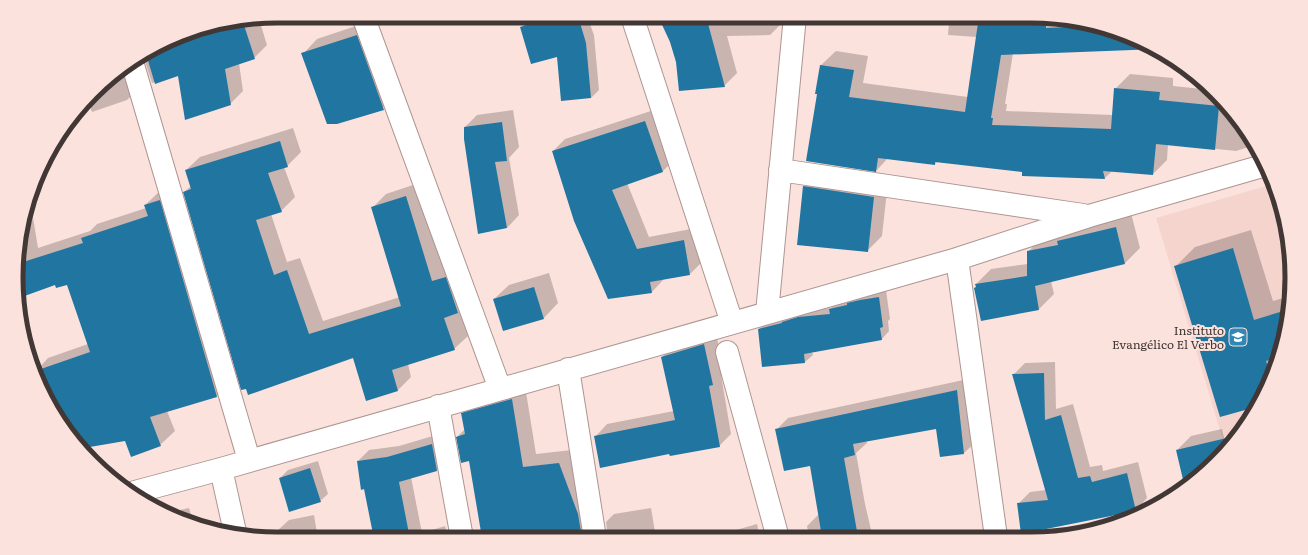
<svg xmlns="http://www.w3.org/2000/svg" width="1308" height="555" font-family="Literata,serif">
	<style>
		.built { fill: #f6d4ce }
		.shadow { fill: #0003 }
		.building { fill: #2076a1 }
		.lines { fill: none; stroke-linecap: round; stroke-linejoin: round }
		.minor-casing { stroke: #ad9591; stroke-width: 24 }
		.minor { stroke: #fff; stroke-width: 22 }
		.labels { text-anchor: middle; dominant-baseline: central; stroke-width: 4; stroke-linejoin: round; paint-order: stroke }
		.poi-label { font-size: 12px; fill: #413735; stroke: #fce2dd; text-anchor: end }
		.rim { fill: none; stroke: #413735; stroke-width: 5 }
	</style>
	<rect width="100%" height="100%" fill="#fce2dd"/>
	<path class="built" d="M 1273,184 L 1283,210 L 1291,261 L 1290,312 L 1278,362 L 1248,423 L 1225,447 L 1156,218 Z"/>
	<path class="shadow" d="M 541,16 L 587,16 L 594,35 L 599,90 L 591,98 L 558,55 L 521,28 L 529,20 Z
		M 659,16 L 783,16 L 783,22 L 770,35 L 727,36 L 737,73 L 724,86 L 677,62 L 671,42 Z
		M 883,16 L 1031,16 L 1115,30 L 1132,38 L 1013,53 L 1005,104 L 1007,104 L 1006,111 L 1113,115 L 1115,89 L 1130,74 L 1173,78 L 1173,86 L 1212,90 L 1238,118 L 1255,145 L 1236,151 L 1168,144 L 1167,160 L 1153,174 L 1112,171 L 1105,178 L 938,161 L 935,164 L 888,158 L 876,171 L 819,94 L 821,65 L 836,51 L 868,56 L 863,83 L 968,97 L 977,37 L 948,35 L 949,22 Z
		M 259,19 L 267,45 L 254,58 L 239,63 L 243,91 L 230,104 L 179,75 L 152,83 L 144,58 L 193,30 Z
		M 371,21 L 395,95 L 380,110 L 303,54 L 317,39 Z
		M 136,63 L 140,87 L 127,100 L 92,112 L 88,101 L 105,81 Z
		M 657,109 L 675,159 L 663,171 L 627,183 L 649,237 L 696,228 L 703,261 L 690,274 L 664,279 L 651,293 L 553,151 L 565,139 Z
		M 513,110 L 519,147 L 509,158 L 519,215 L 507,228 L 465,127 L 477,115 Z
		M 293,128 L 301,152 L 287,166 L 284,167 L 295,197 L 281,211 L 271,214 L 287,262 L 300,258 L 323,321 L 400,297 L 372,208 L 386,194 L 419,183 L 471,298 L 459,310 L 468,336 L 454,349 L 408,364 L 411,377 L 398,390 L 366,400 L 353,357 L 249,394 L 184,192 L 191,186 L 186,170 L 200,157 Z
		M 819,172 L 888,182 L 882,236 L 867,251 L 804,187 Z
		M 160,191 L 231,382 L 217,396 L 167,411 L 175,431 L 160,445 L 126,440 L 83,447 L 51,408 L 38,369 L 48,358 L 88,344 L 68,284 L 55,284 L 19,296 L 21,227 L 29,206 L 31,205 L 38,248 L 90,231 L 97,224 L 146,208 L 145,205 Z
		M 1131,213 L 1140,248 L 1125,263 L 1051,281 L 1054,294 L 1039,309 L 982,320 L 976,284 L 991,269 L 1028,264 L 1028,252 L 1042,237 Z
		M 1251,230 L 1273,301 L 1290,296 L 1290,312 L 1278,362 L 1256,406 L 1176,266 L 1195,247 Z
		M 549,273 L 558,303 L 544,318 L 494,299 L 509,285 Z
		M 886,290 L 890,319 L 888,321 L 889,331 L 882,339 L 812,352 L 813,355 L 805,362 L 759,329 L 767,321 L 807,310 L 831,308 L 837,301 Z
		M 716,333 L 724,372 L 721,375 L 731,434 L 719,446 L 670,453 L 595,437 L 607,424 L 674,411 L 662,357 L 674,345 Z
		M 1055,362 L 1056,409 L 1073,404 L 1090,467 L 1102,465 L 1103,471 L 1138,462 L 1147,498 L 1136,510 L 1018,504 L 1030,492 L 1046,490 L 1013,375 L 1025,363 Z
		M 968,379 L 976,442 L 964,453 L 940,456 L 937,428 L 866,440 L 867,443 L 856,453 L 865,504 L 872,534 L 869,537 L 809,537 L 807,526 L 819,514 L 811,464 L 776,430 L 788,418 Z
		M 525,386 L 536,454 L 572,450 L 595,538 L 483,538 L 470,460 L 457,437 L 465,429 L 462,414 L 476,400 Z
		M 1222,429 L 1226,446 L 1190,485 L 1177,450 L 1191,436 Z
		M 443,433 L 448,458 L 437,470 L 411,477 L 422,533 L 445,526 L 449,539 L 382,539 L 358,461 L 369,450 L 399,446 Z
		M 318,461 L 328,494 L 320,501 L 280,478 L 288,470 Z
		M 189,508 L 194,525 L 171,512 Z
		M 651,508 L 656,538 L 608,538 L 606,522 L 614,514 Z
		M 314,515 L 318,539 L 279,539 L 277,531 L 289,520 Z
		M 757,524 L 760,538 L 708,538 Z"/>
	<path class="building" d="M 556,16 L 578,16 L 586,43 L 591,98 L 561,101 L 557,57 L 531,64 L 520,27 Z
		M 658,16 L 706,16 L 725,87 L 679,91 L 676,62 L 670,42 Z
		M 979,16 L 1002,16 L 1002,22 L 1046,21 L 1046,28 L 1091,26 L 1115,30 L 1158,49 L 1001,55 L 991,118 L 993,118 L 992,125 L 1111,129 L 1114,88 L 1160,92 L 1159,100 L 1219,106 L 1215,150 L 1156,144 L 1153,175 L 1103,171 L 1105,179 L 1022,176 L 1022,172 L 935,162 L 935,165 L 878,158 L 876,172 L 806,161 L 817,94 L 815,94 L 820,65 L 854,70 L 849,97 L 965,112 Z
		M 243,22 L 255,59 L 225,69 L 231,105 L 185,120 L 178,76 L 155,84 L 147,57 L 193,30 Z
		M 357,35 L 384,110 L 337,124 L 327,124 L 301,53 Z
		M 645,121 L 663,172 L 612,190 L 637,249 L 684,240 L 690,275 L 650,282 L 652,293 L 608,299 L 574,221 L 552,151 Z
		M 502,122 L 507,161 L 495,162 L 507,228 L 478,234 L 464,139 L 464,127 Z
		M 280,141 L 288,167 L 268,173 L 282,212 L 256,220 L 274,275 L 287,270 L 309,334 L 401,306 L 371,207 L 406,196 L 432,281 L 446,277 L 458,313 L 444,318 L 455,350 L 392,370 L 398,391 L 366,401 L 353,358 L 248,395 L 246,389 L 241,390 L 183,192 L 191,189 L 185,170 Z
		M 803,186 L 874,197 L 868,252 L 797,245 Z
		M 160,200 L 217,397 L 150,417 L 161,446 L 131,457 L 125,441 L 84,448 L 51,408 L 38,370 L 90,352 L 67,285 L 56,288 L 55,285 L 19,298 L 20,263 L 83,243 L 81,238 L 148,216 L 144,205 Z
		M 1116,227 L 1125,264 L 1035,286 L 1039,310 L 981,321 L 974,288 L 976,287 L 975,284 L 1027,276 L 1027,251 L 1058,245 L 1057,241 Z
		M 1233,248 L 1254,320 L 1290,309 L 1290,312 L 1279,357 L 1266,361 L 1271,376 L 1256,407 L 1220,417 L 1174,266 Z
		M 534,287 L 544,319 L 503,331 L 493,299 Z
		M 879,297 L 883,327 L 880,328 L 882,340 L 804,354 L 805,363 L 762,367 L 758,329 L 782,323 L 782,322 L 798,317 L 830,314 L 829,309 L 847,305 L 847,303 L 860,300 Z
		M 704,344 L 713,385 L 709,386 L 720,447 L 670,456 L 669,454 L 600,468 L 594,436 L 675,420 L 661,357 Z
		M 1044,373 L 1045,420 L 1061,415 L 1078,478 L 1090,476 L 1092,482 L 1127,473 L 1136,511 L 1021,534 L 1017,503 L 1048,500 L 1012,374 Z
		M 957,390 L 964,454 L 940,457 L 936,429 L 853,444 L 855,455 L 844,458 L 858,537 L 822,537 L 810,466 L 784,471 L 775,429 Z
		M 512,399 L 523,467 L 559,463 L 578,514 L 582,538 L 482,538 L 469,461 L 461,463 L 456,437 L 465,434 L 461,413 Z
		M 1235,436 L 1190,485 L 1185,488 L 1176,450 Z
		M 432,444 L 437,471 L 399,482 L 410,539 L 374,539 L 364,489 L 361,490 L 357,461 L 387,457 Z
		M 310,468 L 321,502 L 289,512 L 279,478 Z"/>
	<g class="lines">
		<defs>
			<path id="minor" d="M 363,16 L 500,389
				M 632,16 L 732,323
				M 133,65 L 249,460
				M 780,170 L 1083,215
				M 957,259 L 996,537
				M 767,313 L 795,16
				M 727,352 L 778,538
				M 568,369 L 595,538
				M 438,406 L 462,538
				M 221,469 L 235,532
				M 135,492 L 221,469 L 957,259 L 1089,216 L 1266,165"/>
		</defs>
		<use href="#minor" class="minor-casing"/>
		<use href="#minor" class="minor"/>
	</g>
	<defs>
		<symbol id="school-square" viewBox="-11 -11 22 22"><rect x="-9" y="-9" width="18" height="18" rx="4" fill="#3188b6" stroke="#fce2dd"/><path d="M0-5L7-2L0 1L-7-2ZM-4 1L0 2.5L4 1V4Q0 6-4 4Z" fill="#fff"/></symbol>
	</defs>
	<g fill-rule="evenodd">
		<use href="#school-square" x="1227" y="326" width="22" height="22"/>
	</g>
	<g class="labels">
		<g class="poi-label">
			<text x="1224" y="330">Instituto<tspan x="1224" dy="14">Evangélico El Verbo</tspan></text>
		</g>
	</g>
	<path d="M0 0H1308V555H0ZM277 23H1031A254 254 0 0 1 1285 277V278A254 254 0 0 1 1031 532H277A254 254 0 0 1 23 278V277A254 254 0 0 1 277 23Z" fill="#fce2dd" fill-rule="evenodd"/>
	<path class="rim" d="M277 23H1031A254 254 0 0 1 1285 277V278A254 254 0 0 1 1031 532H277A254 254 0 0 1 23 278V277A254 254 0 0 1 277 23Z"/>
</svg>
